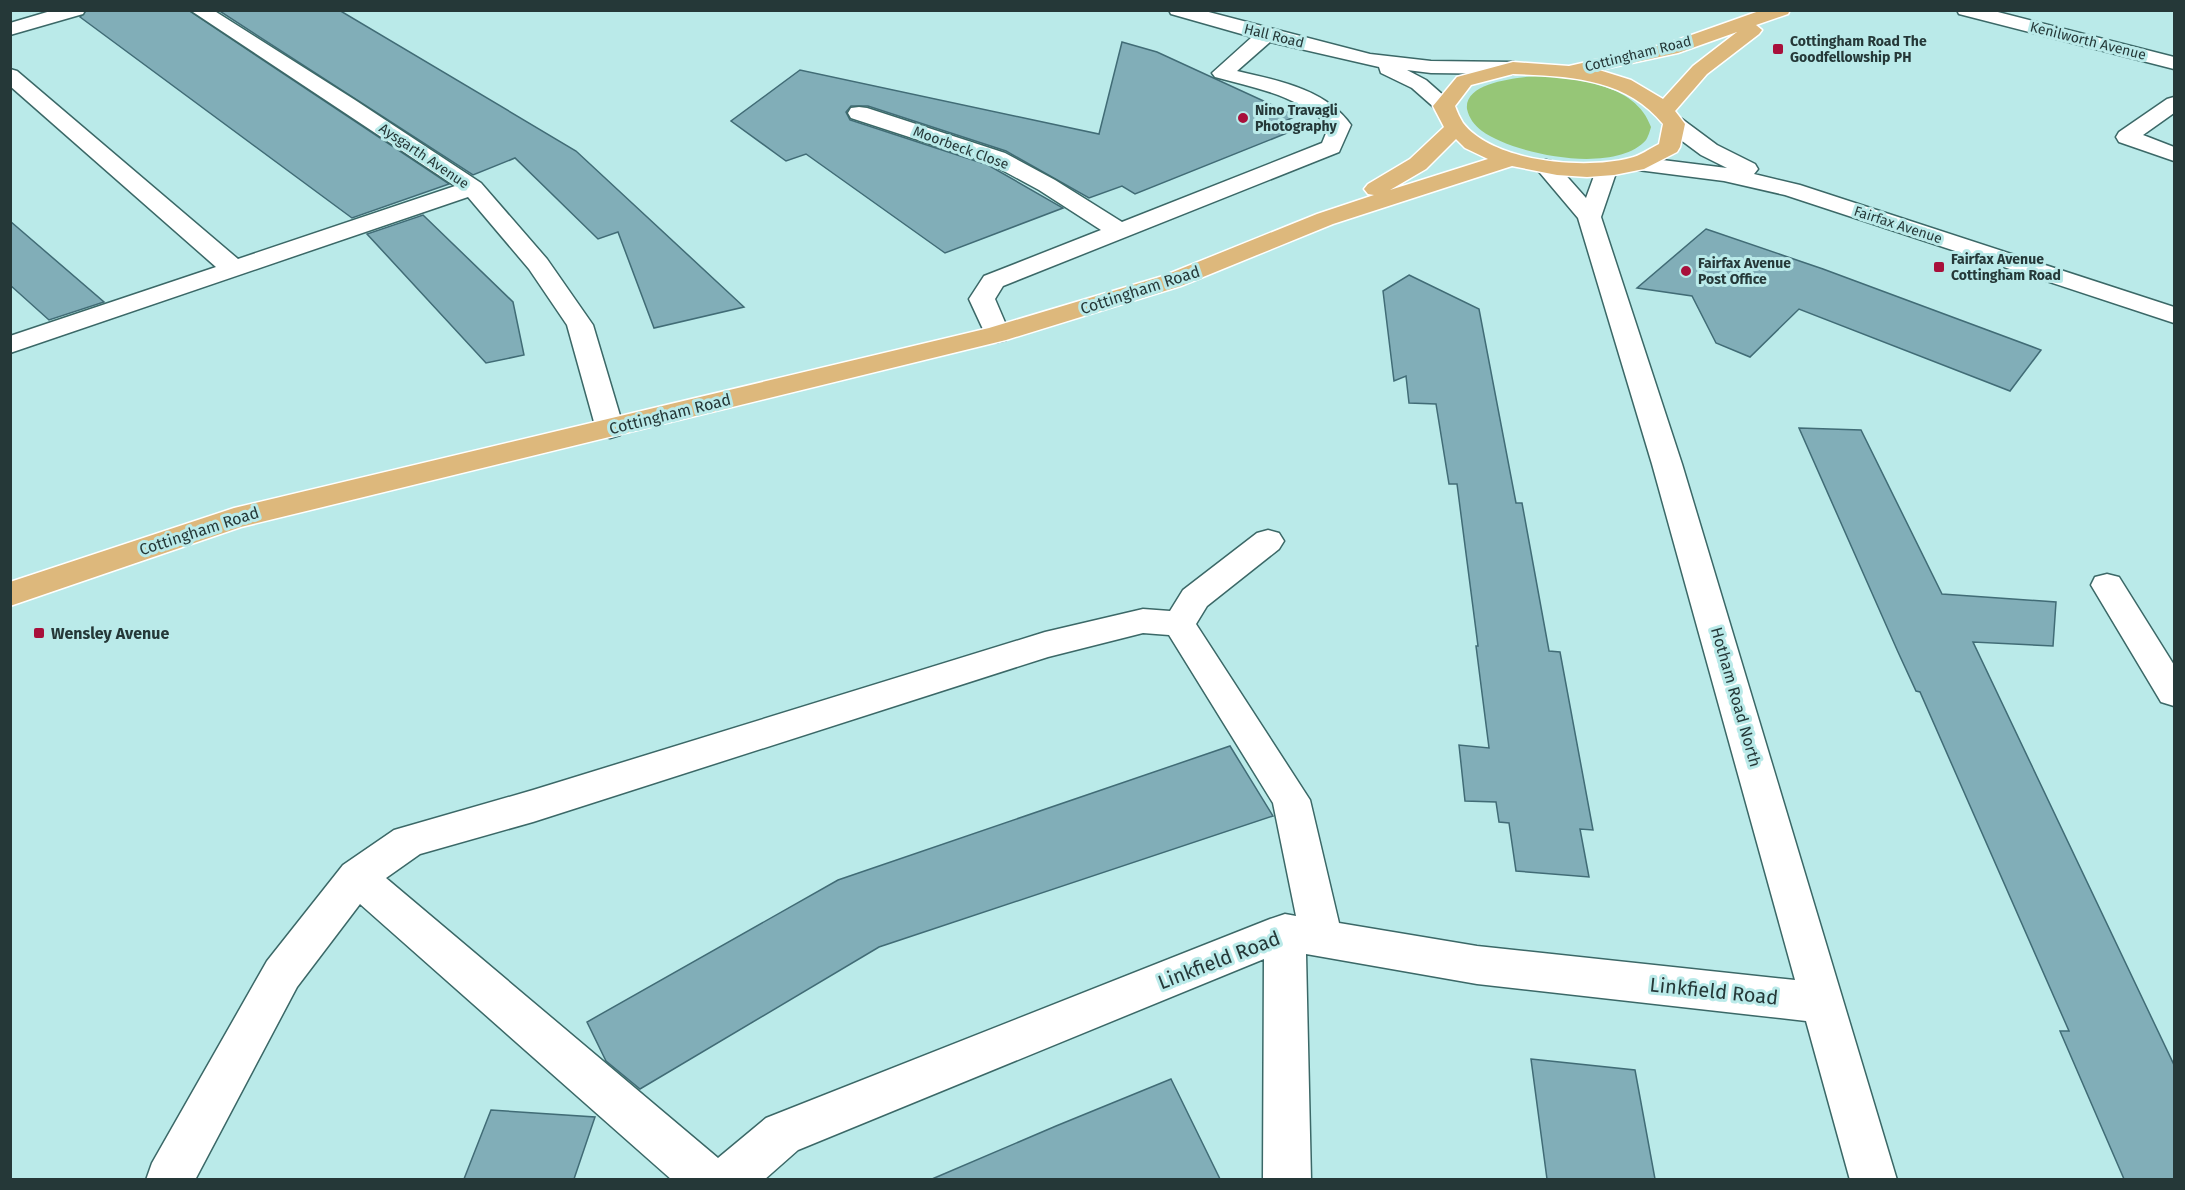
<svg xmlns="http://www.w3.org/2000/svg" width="2185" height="1190" font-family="'Fira Sans',sans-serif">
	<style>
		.green { fill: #96c677 }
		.building { fill: #81aeb8; stroke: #416c76; stroke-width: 1.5 }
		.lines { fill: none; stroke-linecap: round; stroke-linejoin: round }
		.minor-casing { stroke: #3b6867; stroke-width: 3 }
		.major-casing { stroke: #fff; stroke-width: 3 }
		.minor { fill: #fff; fill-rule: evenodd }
		.major { fill: #ddb87c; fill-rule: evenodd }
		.poi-dot { fill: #a8103b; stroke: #baeae9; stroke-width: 2 }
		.labels { text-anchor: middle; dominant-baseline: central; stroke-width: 6; stroke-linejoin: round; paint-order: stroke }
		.far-street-label { font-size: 14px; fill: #253838; stroke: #baeae9 }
		.far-poi-label { font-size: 14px; font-weight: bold; fill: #253838; stroke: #baeae9; text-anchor: start }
		.street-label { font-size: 16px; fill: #253838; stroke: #baeae9 }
		.poi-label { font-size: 16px; font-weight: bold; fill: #253838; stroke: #baeae9; text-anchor: start }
		.near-street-label { font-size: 20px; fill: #253838; stroke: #baeae9 }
	</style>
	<rect width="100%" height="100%" fill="#baeae9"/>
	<path class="green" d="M 1535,76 C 1574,78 1636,83 1651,127 C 1650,131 1648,137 1646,140 C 1615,175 1515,155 1482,131 C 1474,125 1469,118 1467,109 C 1464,82 1517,78 1535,76 Z"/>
	<path class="building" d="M 87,10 L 188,10 L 449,184 L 352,218 L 80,17 Z
		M 218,10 L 339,10 L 576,151 L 744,307 L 654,328 L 618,232 L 598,239 L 515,158 L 473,175 Z
		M 1122,42 L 1157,52 L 1296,116 L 1283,122 L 1297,129 L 1135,194 L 1122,186 L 1089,198 L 1006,151 L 868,106 L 851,106 L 846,112 L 850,120 L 988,165 L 1063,208 L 945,253 L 806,154 L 786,161 L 731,121 L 800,70 L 1099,134 Z
		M 423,215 L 513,302 L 524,355 L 486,363 L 367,234 Z
		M 10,221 L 104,302 L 49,320 L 10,285 Z
		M 1706,229 L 1823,269 L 2041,350 L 2010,391 L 1799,309 L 1750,357 L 1716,343 L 1692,296 L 1637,288 Z
		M 1409,275 L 1479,309 L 1516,503 L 1522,503 L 1549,651 L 1560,652 L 1593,830 L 1580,829 L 1589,877 L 1516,871 L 1509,823 L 1499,822 L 1496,802 L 1465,801 L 1459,745 L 1489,748 L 1476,646 L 1478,646 L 1457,484 L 1449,484 L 1436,404 L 1409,403 L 1406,376 L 1394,381 L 1383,291 Z
		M 1799,428 L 1861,430 L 1942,594 L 2056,602 L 2053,646 L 1973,642 L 2175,1067 L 2175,1179 L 2124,1179 L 2060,1031 L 2069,1031 L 1920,692 L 1916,691 L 1898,652 Z
		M 1230,746 L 1273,816 L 879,947 L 640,1089 L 606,1061 L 587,1022 L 838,880 Z
		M 1531,1059 L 1635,1070 L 1655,1179 L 1547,1179 Z
		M 1171,1079 L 1220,1179 L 932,1179 L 1056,1126 Z
		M 491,1110 L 595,1117 L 574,1179 L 464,1179 Z"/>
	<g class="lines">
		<defs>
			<path id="minor" d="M 54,10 L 85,10 L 83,14 L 10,35 L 10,23 Z
				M 190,10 L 213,10 L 355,100 L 481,183 L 547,259 L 593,325 L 624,429 L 620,435 L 610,438 L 600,435 L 596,429 L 567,325 L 529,269 L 468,197 L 10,353 L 10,336 L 216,267 L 10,86 L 10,69 L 17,71 L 238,259 L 455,186 Z
				M 1169,10 L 1201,10 L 1370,54 L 1431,61 L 1513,62 L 1520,64 L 1523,68 L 1520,72 L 1513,74 L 1431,73 L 1407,70 L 1426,80 L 1451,102 L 1455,106 L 1451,110 L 1444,112 L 1437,110 L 1412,88 L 1381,73 L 1379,67 L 1270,42 L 1237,71 C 1276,80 1326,89 1351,125 L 1339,152 L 1003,286 L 995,299 L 1010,334 L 1006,340 L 997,342 L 988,340 L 969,299 L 984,276 L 1101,230 L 1039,190 L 989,163 L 851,118 L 848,113 L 851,108 L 859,107 L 867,108 L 1005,153 L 1055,180 L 1122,222 L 1322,143 L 1329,126 C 1298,95 1255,88 1215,77 L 1212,73 L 1252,37 L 1171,14 Z
				M 1957,10 L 1990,10 L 2174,57 L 2174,69 L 1959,14 Z
				M 2174,97 L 2174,113 L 2143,135 L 2174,147 L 2174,161 L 2119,142 L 2116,137 L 2119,132 L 2167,99 Z
				M 1674,118 L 1682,119 L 1717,145 L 1755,164 L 1758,169 L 1754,174 L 1800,185 L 2174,307 L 2174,323 L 1785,195 L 1724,181 L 1630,169 L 1627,164 L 1630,159 L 1638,157 L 1727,168 L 1701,155 L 1666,129 L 1663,124 L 1666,119 Z
				M 1546,160 L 1554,162 L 1586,198 L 1598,165 L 1606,163 L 1614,165 L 1617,170 L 1601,217 L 1682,464 L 1897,1180 L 1850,1180 L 1806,1021 L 1477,984 L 1306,954 L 1311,1180 L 1263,1180 L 1264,959 L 798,1150 L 764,1180 L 672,1180 L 360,904 L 297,987 L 195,1180 L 146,1180 L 152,1163 L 267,961 L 343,865 L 394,830 L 533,790 L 1045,632 L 1143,609 L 1170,611 L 1183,590 L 1257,533 L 1268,530 L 1279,533 L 1284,541 L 1279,549 L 1207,606 L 1196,624 L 1310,800 L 1339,923 L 1477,946 L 1795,980 L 1652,464 L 1578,218 L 1535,167 L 1538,162 ZM 1143,633 L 1169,635 L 1273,803 L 1296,916 L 1285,914 L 1270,919 L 766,1118 L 718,1158 L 386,878 L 420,854 L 533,822 L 1048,657 Z
				M 2107,574 L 2119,577 L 2174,665 L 2174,706 L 2161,702 L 2091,585 L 2095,577 Z"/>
			<path id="major" d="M 1762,10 L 1790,10 L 1788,14 L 1756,25 L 1762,30 L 1759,34 L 1707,74 L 1675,111 L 1685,124 L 1680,147 L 1677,152 L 1644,169 L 1614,175 L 1587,177 L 1557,175 L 1512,166 L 1333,224 L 1181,286 L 1006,340 L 241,527 L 10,606 L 10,582 L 234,508 L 989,328 L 1163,276 L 1317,214 L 1374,195 L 1368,194 L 1364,189 L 1368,184 L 1410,159 L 1444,127 L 1433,106 L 1457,77 L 1513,62 L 1569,66 L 1666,44 ZM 1737,32 L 1693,66 L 1663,99 L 1631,80 L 1599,70 L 1678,53 ZM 1513,74 C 1568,76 1626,78 1663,124 L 1659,144 C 1649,149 1640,156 1630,158 C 1585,170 1493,162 1463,123 C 1460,118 1457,112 1455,106 L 1471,85 ZM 1456,139 L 1465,148 L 1488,159 L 1390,190 L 1426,169 Z"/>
		</defs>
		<use href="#minor" class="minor-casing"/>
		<use href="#major" class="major-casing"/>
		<use href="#minor" class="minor"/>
		<use href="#major" class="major"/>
	</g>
	<g class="poi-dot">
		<rect x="1772" y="43" width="12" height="12" rx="3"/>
		<circle cx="1243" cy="118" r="6"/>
		<rect x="1933" y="261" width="12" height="12" rx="3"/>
		<circle cx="1686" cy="271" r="6"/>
		<rect x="33" y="627" width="12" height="12" rx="3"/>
	</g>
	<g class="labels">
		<g class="far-street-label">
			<text transform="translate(1274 36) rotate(14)">Hall Road</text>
			<text transform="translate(2088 41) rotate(14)">Kenilworth Avenue</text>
			<text transform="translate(1638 54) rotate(-14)">Cottingham Road</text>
			<text transform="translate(961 148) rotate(20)">Moorbeck Close</text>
			<text transform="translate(424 156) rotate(34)">Aysgarth Avenue</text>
			<text transform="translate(1898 225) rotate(18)">Fairfax Avenue</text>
		</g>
		<g class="far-poi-label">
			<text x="1790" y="41">Cottingham Road The<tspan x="1790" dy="16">Goodfellowship PH</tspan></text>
			<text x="1255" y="110">Nino Travagli<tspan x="1255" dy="16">Photography</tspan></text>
			<text x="1951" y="259">Fairfax Avenue<tspan x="1951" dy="16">Cottingham Road</tspan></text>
			<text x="1698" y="263">Fairfax Avenue<tspan x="1698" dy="16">Post Office</tspan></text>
		</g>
		<g class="street-label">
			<text transform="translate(1140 290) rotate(-18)">Cottingham Road</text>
			<text transform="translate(670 414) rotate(-14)">Cottingham Road</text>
			<text transform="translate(199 531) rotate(-18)">Cottingham Road</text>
			<text transform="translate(1736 697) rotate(74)">Hotham Road North</text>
		</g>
		<g class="poi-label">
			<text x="51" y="633">Wensley Avenue</text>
		</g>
		<g class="near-street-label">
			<text transform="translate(1219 960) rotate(-21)">Linkfield Road</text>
			<text transform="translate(1714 991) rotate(6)">Linkfield Road</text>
		</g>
	</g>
	<rect width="2185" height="1190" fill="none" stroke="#253838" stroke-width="24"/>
</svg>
